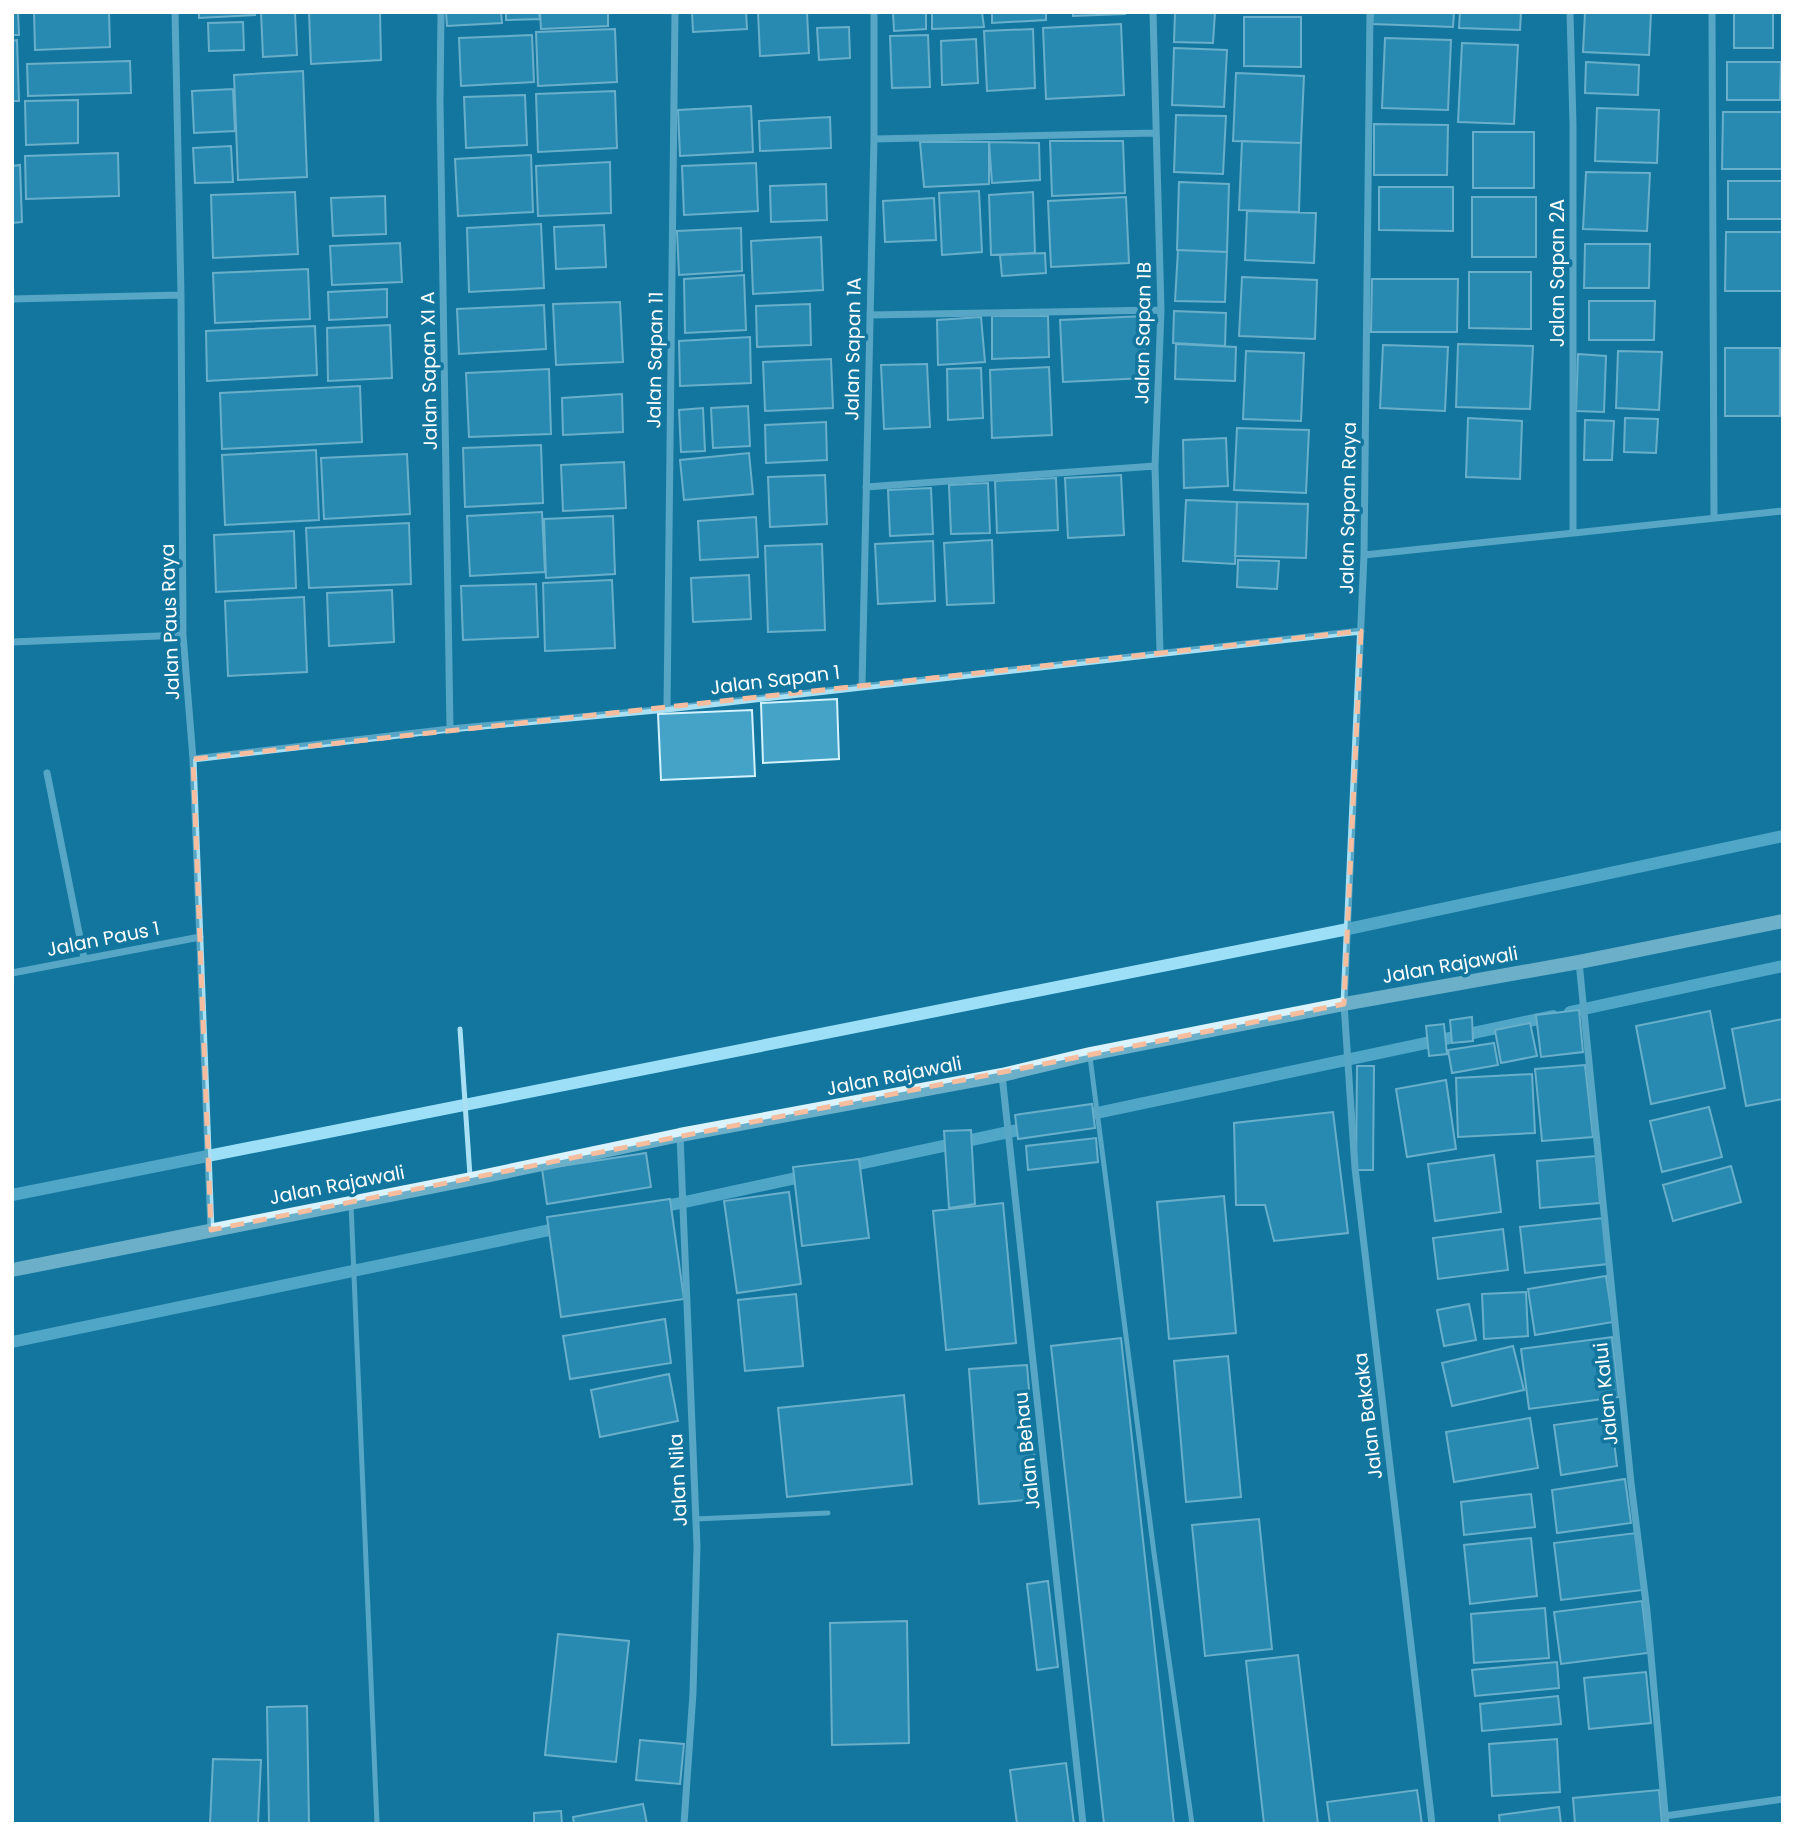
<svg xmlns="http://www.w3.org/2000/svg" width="1795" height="1836" font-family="Poppins,sans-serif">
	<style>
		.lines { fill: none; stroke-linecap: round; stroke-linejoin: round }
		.stream { stroke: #9cdff7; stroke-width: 12 }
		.building { fill: #45a3c8; stroke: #d3f2fe; stroke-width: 2 }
		.lane { stroke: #aae0f4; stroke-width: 5 }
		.street { stroke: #aae0f4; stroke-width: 7 }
		.secondary { stroke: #daf3fd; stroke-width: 14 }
		.marked { fill: none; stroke: #f6bd9e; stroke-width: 5; stroke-dasharray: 14 9; stroke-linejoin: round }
		.labels { text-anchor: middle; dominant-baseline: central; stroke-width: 7; stroke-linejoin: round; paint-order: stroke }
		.street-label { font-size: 19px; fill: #fff; stroke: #12769f }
	</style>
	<rect width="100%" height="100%" fill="#12769f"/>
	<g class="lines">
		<path class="stream" d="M 1570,1012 L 1783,966
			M 1078,1117 L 1553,1016
			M 845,1167 L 1032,1127
			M 12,1195 L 1348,929 L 1783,836
			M 657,1208 L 810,1175
			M 12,1342 L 564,1227"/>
	</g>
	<path class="building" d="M 12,12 L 18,12 L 19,35 L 12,35 Z
		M 34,12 L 109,12 L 110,47 L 35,50 Z
		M 199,12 L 255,12 L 255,15 L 199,18 Z
		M 261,12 L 295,12 L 297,55 L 263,57 Z
		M 309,12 L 380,12 L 381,60 L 311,64 Z
		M 446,12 L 501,12 L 502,23 L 447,26 Z
		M 506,12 L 539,12 L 540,19 L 506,20 Z
		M 540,12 L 608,12 L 608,26 L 541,29 Z
		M 692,12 L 746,12 L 747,29 L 693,32 Z
		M 758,12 L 807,12 L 809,53 L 760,56 Z
		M 893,12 L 926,12 L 926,29 L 894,31 Z
		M 932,12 L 982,12 L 984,27 L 932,29 Z
		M 992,12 L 1046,12 L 1046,20 L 992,23 Z
		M 1073,12 L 1125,12 L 1125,14 L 1073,16 Z
		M 1175,12 L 1215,12 L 1213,43 L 1174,42 Z
		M 1373,12 L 1454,12 L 1453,27 L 1372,24 Z
		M 1460,12 L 1521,12 L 1520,30 L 1459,28 Z
		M 1585,12 L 1651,12 L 1649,55 L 1583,52 Z
		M 1734,12 L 1773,12 L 1773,48 L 1734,48 Z
		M 1244,17 L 1301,17 L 1301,67 L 1244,66 Z
		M 243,22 L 244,50 L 209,51 L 208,23 Z
		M 1121,24 L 1124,95 L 1046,99 L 1043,28 Z
		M 849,27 L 850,58 L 819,60 L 817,28 Z
		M 615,29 L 617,82 L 538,86 L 536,32 Z
		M 1033,29 L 1035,88 L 987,91 L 984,31 Z
		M 532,35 L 534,82 L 461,86 L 459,38 Z
		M 928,35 L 930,87 L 892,88 L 890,36 Z
		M 1385,38 L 1451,40 L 1448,110 L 1382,108 Z
		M 976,39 L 978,83 L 942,85 L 941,41 Z
		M 17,40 L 19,101 L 12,101 L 12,41 Z
		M 1462,43 L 1518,45 L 1514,124 L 1458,122 Z
		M 1174,48 L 1227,50 L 1224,107 L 1172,105 Z
		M 130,61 L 131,93 L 28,96 L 27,64 Z
		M 1586,62 L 1639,65 L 1638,95 L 1585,93 Z
		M 1727,62 L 1781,62 L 1780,100 L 1727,100 Z
		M 303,71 L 307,177 L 238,180 L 234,75 Z
		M 1236,73 L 1304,76 L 1301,143 L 1233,141 Z
		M 233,89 L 235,131 L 194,133 L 192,91 Z
		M 615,91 L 617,148 L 538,152 L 536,94 Z
		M 525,95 L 527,145 L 466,148 L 464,97 Z
		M 78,100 L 78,143 L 26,145 L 25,101 Z
		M 751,106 L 753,152 L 680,156 L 678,110 Z
		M 1597,108 L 1659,110 L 1657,163 L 1595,161 Z
		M 1723,112 L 1783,112 L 1783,169 L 1722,169 Z
		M 1176,115 L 1226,116 L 1223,174 L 1174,172 Z
		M 830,117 L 831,148 L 760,151 L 759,121 Z
		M 1374,124 L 1448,125 L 1447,175 L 1374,175 Z
		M 1473,132 L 1534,132 L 1534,188 L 1473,188 Z
		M 1050,141 L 1123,141 L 1125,193 L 1052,196 Z
		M 1242,141 L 1301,143 L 1299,212 L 1239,210 Z
		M 920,142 L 989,142 L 989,184 L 924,187 Z
		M 989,142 L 1039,143 L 1040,180 L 992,183 Z
		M 231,146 L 233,182 L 195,183 L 193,148 Z
		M 118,153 L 119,196 L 26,199 L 25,156 Z
		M 531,155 L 533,212 L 458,216 L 455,159 Z
		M 610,162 L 611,213 L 538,216 L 536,166 Z
		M 756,163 L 758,211 L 684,215 L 682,166 Z
		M 20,165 L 22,222 L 12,223 L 12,166 Z
		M 1586,172 L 1650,173 L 1647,231 L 1583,229 Z
		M 1728,181 L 1783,181 L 1783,219 L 1728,219 Z
		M 1179,182 L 1229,184 L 1227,252 L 1177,250 Z
		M 826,184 L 827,220 L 771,222 L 770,186 Z
		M 1379,187 L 1453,187 L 1453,231 L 1379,230 Z
		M 979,191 L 982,252 L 942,255 L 939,193 Z
		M 295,192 L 298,254 L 213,258 L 211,195 Z
		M 1033,192 L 1035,253 L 991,255 L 989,195 Z
		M 385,196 L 386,234 L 333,236 L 331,198 Z
		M 1126,197 L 1129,263 L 1051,267 L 1048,201 Z
		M 1472,197 L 1536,197 L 1536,257 L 1472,257 Z
		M 934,198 L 936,240 L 885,242 L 883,201 Z
		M 1247,211 L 1316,213 L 1314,263 L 1245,260 Z
		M 541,224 L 544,288 L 469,292 L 467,228 Z
		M 604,225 L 606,267 L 556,269 L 554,227 Z
		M 741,228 L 742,271 L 679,275 L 677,231 Z
		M 1726,232 L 1783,232 L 1783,291 L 1725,291 Z
		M 821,237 L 823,290 L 753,294 L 751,241 Z
		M 400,243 L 402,282 L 332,285 L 330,246 Z
		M 1585,244 L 1650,244 L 1649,288 L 1584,288 Z
		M 1178,250 L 1227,252 L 1225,302 L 1175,301 Z
		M 1045,253 L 1046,273 L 1002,276 L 1000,255 Z
		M 308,269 L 310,319 L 215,323 L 213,273 Z
		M 1469,272 L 1531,272 L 1531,329 L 1469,328 Z
		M 744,275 L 746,330 L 685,333 L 684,279 Z
		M 1242,277 L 1317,280 L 1315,339 L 1239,336 Z
		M 1372,279 L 1458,279 L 1457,332 L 1371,332 Z
		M 387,289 L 387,317 L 329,320 L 328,292 Z
		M 1589,301 L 1655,301 L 1654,340 L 1589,340 Z
		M 620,302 L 623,362 L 556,365 L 553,304 Z
		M 810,304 L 811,345 L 757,347 L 756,306 Z
		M 544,305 L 546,349 L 459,354 L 457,309 Z
		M 1174,311 L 1226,313 L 1225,346 L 1173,343 Z
		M 992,316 L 1048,316 L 1049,357 L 992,359 Z
		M 1144,316 L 1146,378 L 1063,382 L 1060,320 Z
		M 981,317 L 985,362 L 938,365 L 937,320 Z
		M 390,325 L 392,378 L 328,381 L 327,328 Z
		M 315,326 L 317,375 L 207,381 L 206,331 Z
		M 750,337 L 751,383 L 680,386 L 679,341 Z
		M 1176,344 L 1236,347 L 1235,381 L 1175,379 Z
		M 1458,344 L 1533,346 L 1530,409 L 1456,407 Z
		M 1383,345 L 1448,347 L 1445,411 L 1380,408 Z
		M 1725,348 L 1780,348 L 1780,416 L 1725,416 Z
		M 1246,351 L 1304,353 L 1301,421 L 1243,419 Z
		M 1618,351 L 1662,352 L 1659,410 L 1616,408 Z
		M 1578,354 L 1606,356 L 1604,412 L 1576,411 Z
		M 831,359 L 833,408 L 765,411 L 763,362 Z
		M 927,364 L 930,427 L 884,429 L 881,365 Z
		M 1049,367 L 1052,435 L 992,438 L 990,370 Z
		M 981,368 L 983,418 L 948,420 L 947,369 Z
		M 549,369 L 551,434 L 469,437 L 466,373 Z
		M 360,386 L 362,442 L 222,449 L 220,393 Z
		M 622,394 L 623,432 L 563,435 L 562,398 Z
		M 748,406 L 750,446 L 713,448 L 711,408 Z
		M 703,408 L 705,451 L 681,452 L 679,410 Z
		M 1468,418 L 1522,421 L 1520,479 L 1466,477 Z
		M 1625,418 L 1658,419 L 1656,453 L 1624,452 Z
		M 1585,420 L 1614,421 L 1612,460 L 1584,460 Z
		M 826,422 L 827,460 L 766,463 L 765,425 Z
		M 1237,428 L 1309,430 L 1306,493 L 1234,490 Z
		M 1226,438 L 1228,486 L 1184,488 L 1183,440 Z
		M 541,445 L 543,503 L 465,507 L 463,448 Z
		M 316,450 L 319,520 L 225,525 L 222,455 Z
		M 749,453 L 753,494 L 684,500 L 680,460 Z
		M 407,454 L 410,514 L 324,519 L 321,458 Z
		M 624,462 L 626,508 L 563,511 L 561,465 Z
		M 825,475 L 827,524 L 770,527 L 768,477 Z
		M 1121,475 L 1124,535 L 1068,538 L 1065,478 Z
		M 1056,478 L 1058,530 L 997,533 L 995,481 Z
		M 988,483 L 990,533 L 951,534 L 949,485 Z
		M 931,488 L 933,534 L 890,536 L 888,490 Z
		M 1186,500 L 1237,502 L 1235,564 L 1183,561 Z
		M 1237,502 L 1308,504 L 1306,558 L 1235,556 Z
		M 542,512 L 545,572 L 470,576 L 467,516 Z
		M 613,516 L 615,574 L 546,578 L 544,519 Z
		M 756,517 L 758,557 L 700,560 L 698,521 Z
		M 409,523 L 411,584 L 309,588 L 306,528 Z
		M 294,531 L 296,588 L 216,592 L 214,535 Z
		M 992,540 L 994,603 L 947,605 L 944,543 Z
		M 933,541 L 935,601 L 878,604 L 875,544 Z
		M 822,544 L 825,630 L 768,632 L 765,546 Z
		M 1238,560 L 1279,561 L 1277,589 L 1237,587 Z
		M 749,575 L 751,619 L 693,622 L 691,578 Z
		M 612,580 L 615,648 L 545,651 L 543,583 Z
		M 536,584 L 538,637 L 463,640 L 461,586 Z
		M 392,590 L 394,642 L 329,646 L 327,593 Z
		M 304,597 L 307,672 L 228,676 L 225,601 Z
		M 837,699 L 839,759 L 763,763 L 761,703 Z
		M 752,710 L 755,776 L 661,780 L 658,714 Z
		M 1579,1010 L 1583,1052 L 1541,1057 L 1536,1015 Z
		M 1710,1011 L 1725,1088 L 1651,1104 L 1636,1026 Z
		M 1472,1017 L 1473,1041 L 1452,1043 L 1450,1020 Z
		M 1783,1019 L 1783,1099 L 1746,1106 L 1732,1029 Z
		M 1530,1023 L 1537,1056 L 1501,1063 L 1495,1030 Z
		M 1444,1024 L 1447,1054 L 1429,1056 L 1426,1026 Z
		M 1494,1043 L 1498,1065 L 1452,1073 L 1448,1050 Z
		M 1585,1065 L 1593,1137 L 1542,1141 L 1535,1069 Z
		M 1357,1066 L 1374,1066 L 1373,1170 L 1356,1170 Z
		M 1532,1074 L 1535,1133 L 1458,1137 L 1456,1078 Z
		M 1446,1080 L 1456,1149 L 1407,1157 L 1396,1089 Z
		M 1092,1104 L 1095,1128 L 1018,1139 L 1015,1115 Z
		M 1709,1107 L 1722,1157 L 1662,1172 L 1650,1121 Z
		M 1333,1112 L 1348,1233 L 1274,1241 L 1265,1205 L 1236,1205 L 1234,1123 Z
		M 971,1130 L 975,1204 L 949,1208 L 944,1131 Z
		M 1096,1138 L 1098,1162 L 1028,1170 L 1026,1146 Z
		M 646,1153 L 651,1187 L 547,1204 L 542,1169 Z
		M 1494,1155 L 1501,1212 L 1435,1221 L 1428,1164 Z
		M 1596,1156 L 1600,1203 L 1540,1208 L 1537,1161 Z
		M 859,1159 L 869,1238 L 802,1246 L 793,1167 Z
		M 1731,1166 L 1741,1202 L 1673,1221 L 1663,1185 Z
		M 789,1192 L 801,1284 L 737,1293 L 724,1201 Z
		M 1224,1196 L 1236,1333 L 1169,1339 L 1157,1202 Z
		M 670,1199 L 684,1299 L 561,1317 L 547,1217 Z
		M 1003,1203 L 1016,1343 L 946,1350 L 933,1211 Z
		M 1603,1218 L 1608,1264 L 1525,1273 L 1520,1227 Z
		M 1503,1229 L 1508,1270 L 1438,1279 L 1433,1238 Z
		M 1606,1276 L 1613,1322 L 1535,1335 L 1528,1289 Z
		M 1526,1292 L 1528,1336 L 1484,1339 L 1482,1294 Z
		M 796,1294 L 803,1366 L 745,1371 L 738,1300 Z
		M 1469,1304 L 1476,1340 L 1444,1346 L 1437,1310 Z
		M 665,1319 L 671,1363 L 570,1379 L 563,1336 Z
		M 1612,1337 L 1619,1397 L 1529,1409 L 1521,1349 Z
		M 1121,1338 L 1174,1824 L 1104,1824 L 1051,1346 Z
		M 1513,1346 L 1524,1390 L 1452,1406 L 1442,1363 Z
		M 1228,1356 L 1241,1497 L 1186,1502 L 1174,1361 Z
		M 1027,1365 L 1038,1499 L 979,1504 L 969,1369 Z
		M 669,1374 L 678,1421 L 600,1437 L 591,1390 Z
		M 904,1395 L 912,1484 L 787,1497 L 778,1408 Z
		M 1611,1417 L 1617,1466 L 1561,1475 L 1554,1425 Z
		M 1530,1418 L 1538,1468 L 1454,1482 L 1446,1432 Z
		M 1625,1479 L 1631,1523 L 1557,1533 L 1552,1490 Z
		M 1531,1494 L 1535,1527 L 1464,1535 L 1461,1502 Z
		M 1259,1519 L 1272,1649 L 1205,1656 L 1192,1525 Z
		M 1636,1533 L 1643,1590 L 1561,1600 L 1554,1543 Z
		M 1531,1538 L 1537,1596 L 1470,1604 L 1464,1545 Z
		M 1048,1581 L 1058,1667 L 1037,1670 L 1027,1584 Z
		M 1642,1601 L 1648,1653 L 1561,1664 L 1554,1612 Z
		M 1545,1608 L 1549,1658 L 1474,1663 L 1471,1614 Z
		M 907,1621 L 909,1743 L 832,1745 L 830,1623 Z
		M 558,1634 L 629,1641 L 616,1762 L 545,1755 Z
		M 1298,1655 L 1318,1824 L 1264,1824 L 1246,1661 Z
		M 1557,1662 L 1559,1688 L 1475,1696 L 1472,1670 Z
		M 1646,1672 L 1651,1723 L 1589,1729 L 1584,1678 Z
		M 1558,1696 L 1561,1724 L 1482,1731 L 1480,1704 Z
		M 307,1706 L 309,1824 L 269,1824 L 267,1707 Z
		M 1557,1739 L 1560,1792 L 1492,1796 L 1489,1744 Z
		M 640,1740 L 684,1744 L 680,1784 L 636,1780 Z
		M 213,1759 L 261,1760 L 258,1824 L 210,1824 Z
		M 1066,1763 L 1074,1824 L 1017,1824 L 1010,1770 Z
		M 1417,1790 L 1422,1824 L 1330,1824 L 1327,1802 Z
		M 1659,1790 L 1662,1824 L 1575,1824 L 1573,1798 Z
		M 643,1804 L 647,1824 L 574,1824 L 573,1817 Z
		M 1559,1807 L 1561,1824 L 1500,1824 L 1499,1815 Z
		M 561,1811 L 562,1824 L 534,1824 L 534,1813 Z"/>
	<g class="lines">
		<path class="lane" d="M 460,1029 L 470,1176
			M 1090,1057 L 1154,1553 L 1192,1824
			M 351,1204 L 377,1824
			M 695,1519 L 828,1513"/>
		<path class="street" d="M 175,12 L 181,295 L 183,635 L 193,759 L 211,1230
			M 441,12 L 440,101 L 450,729
			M 1153,12 L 1161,310 L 1155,466 L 1160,653
			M 1370,12 L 1364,555 L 1344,1004 L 1355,1168 L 1432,1824
			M 1570,12 L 1573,125 L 1573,533
			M 1712,12 L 1714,518
			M 874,139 L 1155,133
			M 12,299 L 181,295
			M 870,315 L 1161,310
			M 866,487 L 1155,466
			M 1364,555 L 1783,511
			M 12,642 L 183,635
			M 862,686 L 874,139 L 874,12
			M 667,709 L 675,12
			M 193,759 L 450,729 L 667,709 L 1361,631
			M 47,773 L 84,958
			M 1579,962 L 1631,1483 L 1647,1611 L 1666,1824
			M 12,973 L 200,937
			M 1002,1075 L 1083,1824
			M 680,1135 L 697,1546 L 693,1693 L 684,1824
			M 1665,1816 L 1783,1799"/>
		<path class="secondary" d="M 12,1270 L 471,1179 L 680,1135 L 1002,1075 L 1090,1054 L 1344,1004 L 1579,962 L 1783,921"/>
	</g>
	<path d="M0 0H1795V1836H0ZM 1361,631 L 1344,1004 L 211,1230 L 193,759 Z" fill="#12769f" fill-opacity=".55" fill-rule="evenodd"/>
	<path class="marked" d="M 1361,631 L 1344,1004 L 211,1230 L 193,759 Z"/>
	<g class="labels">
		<g class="street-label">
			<text transform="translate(1557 273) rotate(-90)">Jalan Sapan 2A</text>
			<text transform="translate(1143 333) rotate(-89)">Jalan Sapan 1B</text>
			<text transform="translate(853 349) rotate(-89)">Jalan Sapan 1A</text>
			<text transform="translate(655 360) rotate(-89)">Jalan Sapan 11</text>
			<text transform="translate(429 371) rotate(-91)">Jalan Sapan XI A</text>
			<text transform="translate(1348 508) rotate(-89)">Jalan Sapan Raya</text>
			<text transform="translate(170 622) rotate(-92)">Jalan Paus Raya</text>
			<text transform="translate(775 680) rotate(-7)">Jalan Sapan 1</text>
			<text transform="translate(103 939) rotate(-11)">Jalan Paus 1</text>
			<text transform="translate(1450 965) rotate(-10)">Jalan Rajawali</text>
			<text transform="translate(894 1076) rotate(-11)">Jalan Rajawali</text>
			<text transform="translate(337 1185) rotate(-11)">Jalan Rajawali</text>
			<text transform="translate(1606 1394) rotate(-96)">Jalan Kalui</text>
			<text transform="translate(1368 1416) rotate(-97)">Jalan Bakaka</text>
			<text transform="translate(1027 1451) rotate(-96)">Jalan Behau</text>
			<text transform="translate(678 1480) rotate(-93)">Jalan Nila</text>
		</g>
	</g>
	<rect width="1795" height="1836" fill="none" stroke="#ffffff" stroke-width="28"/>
</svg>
